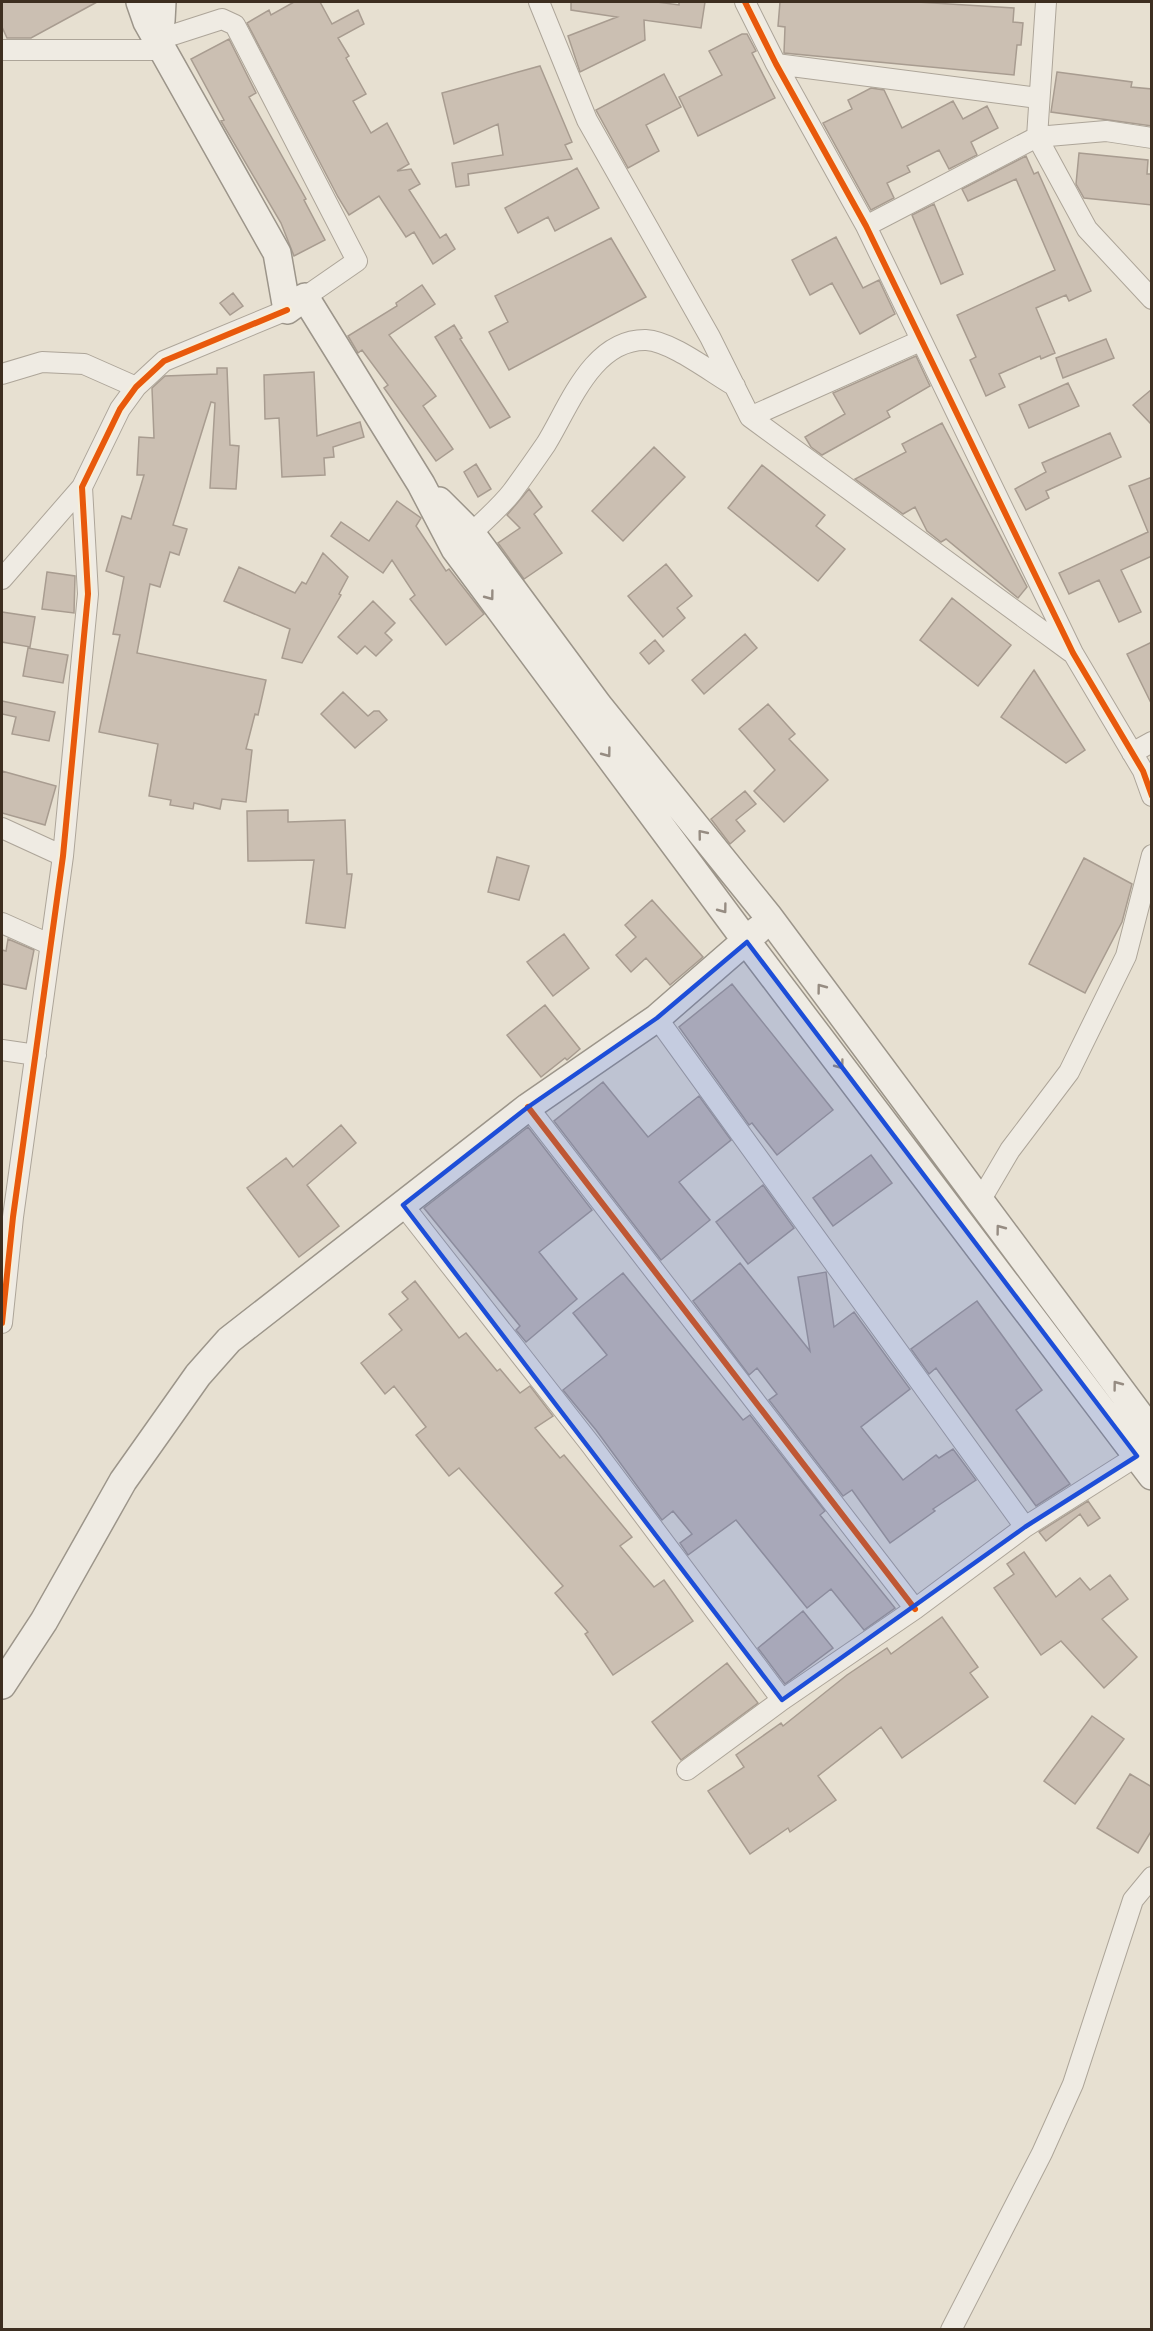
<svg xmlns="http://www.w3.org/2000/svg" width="1153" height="2331" font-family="'Times New Roman',serif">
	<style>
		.building { fill: #cbbfb2; stroke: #a89c90; stroke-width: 1.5 }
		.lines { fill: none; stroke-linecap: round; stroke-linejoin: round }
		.street-casing { stroke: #ada599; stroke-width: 22 }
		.secondary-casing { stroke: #9c958a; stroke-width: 30 }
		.street { stroke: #efebe3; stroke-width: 20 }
		.secondary { stroke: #efebe3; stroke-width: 27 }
		.cycleway-casing { stroke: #f7eed8; stroke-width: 10 }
		.cycleway { stroke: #e8590c; stroke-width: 6 }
		.oneway { stroke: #968c82 }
		.marked { fill: #1d4ed8; fill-opacity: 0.2; stroke: #1d4ed8; stroke-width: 4.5; stroke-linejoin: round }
	</style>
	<rect width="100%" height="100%" fill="#e7e0d1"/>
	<path class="building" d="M 2,2 L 97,2 L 31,38 L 7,38 L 2,27 Z
		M 294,2 L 320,2 L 332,24 L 358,10 L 364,24 L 338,38 L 349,56 L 346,58 L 366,94 L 353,101 L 371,133 L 387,123 L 409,164 L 397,171 L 411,169 L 420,184 L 409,190 L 440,238 L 446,234 L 455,249 L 433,264 L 414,232 L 406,237 L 379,196 L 349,215 L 338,197 L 247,23 L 269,10 L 271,15 Z
		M 571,2 L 657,2 L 679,5 L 679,2 L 705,2 L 701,28 L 644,20 L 645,40 L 580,72 L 568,36 L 617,17 L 571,10 Z
		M 780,2 L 917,2 L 1014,8 L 1013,22 L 1023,23 L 1021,45 L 1017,45 L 1014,75 L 784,53 L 785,27 L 778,26 Z
		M 742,34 L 747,34 L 756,51 L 752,53 L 775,98 L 698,136 L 679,97 L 722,75 L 709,51 Z
		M 229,39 L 256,93 L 249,97 L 306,199 L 304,200 L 325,240 L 294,256 L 281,223 L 221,121 L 224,120 L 191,59 Z
		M 540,66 L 572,142 L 565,145 L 572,159 L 468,174 L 469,185 L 456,187 L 452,163 L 503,155 L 498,124 L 454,144 L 442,93 Z
		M 1057,72 L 1132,82 L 1131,87 L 1152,89 L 1152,126 L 1051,112 Z
		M 664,74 L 681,107 L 646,125 L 659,151 L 628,168 L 596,110 Z
		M 871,88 L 884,90 L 902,128 L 953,101 L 963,119 L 987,106 L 998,128 L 971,142 L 977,155 L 949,169 L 939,150 L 907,166 L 910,172 L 887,183 L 894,198 L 871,210 L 823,123 L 852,109 L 848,100 Z
		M 1079,153 L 1148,160 L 1147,174 L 1152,174 L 1152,205 L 1084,198 L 1076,184 Z
		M 1026,156 L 1034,174 L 1038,172 L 1091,291 L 1069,301 L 1066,295 L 1036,308 L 1055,353 L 1041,359 L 1040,356 L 999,374 L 1005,387 L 986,396 L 970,360 L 976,357 L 957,315 L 1055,270 L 1016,179 L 968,201 L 962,189 Z
		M 577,168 L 599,208 L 555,231 L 548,217 L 518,233 L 505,208 Z
		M 934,204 L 963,274 L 941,284 L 912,215 Z
		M 836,237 L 863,288 L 879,280 L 895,314 L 860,334 L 832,283 L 810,295 L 792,260 Z
		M 611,238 L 646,297 L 509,370 L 489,332 L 508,322 L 495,296 Z
		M 422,285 L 435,304 L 389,335 L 436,396 L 423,406 L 453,449 L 436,461 L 384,388 L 388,385 L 362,350 L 358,353 L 348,336 L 397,306 L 396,303 Z
		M 233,293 L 243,306 L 230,315 L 220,303 Z
		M 454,325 L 462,338 L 460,339 L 510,417 L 490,428 L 435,337 Z
		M 1106,339 L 1114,358 L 1063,378 L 1056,358 Z
		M 916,356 L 930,386 L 887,411 L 890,417 L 822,455 L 811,447 L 805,437 L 845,414 L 833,393 Z
		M 217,368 L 227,368 L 230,445 L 239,446 L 236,489 L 210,488 L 215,403 L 211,402 L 173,525 L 187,529 L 179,555 L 170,552 L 160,587 L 150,584 L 137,653 L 266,680 L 258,715 L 255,714 L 246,749 L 252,750 L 246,802 L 222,799 L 220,809 L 194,803 L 193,809 L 170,805 L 171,800 L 149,796 L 158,744 L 99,732 L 120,635 L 113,634 L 124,577 L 106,571 L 122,516 L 131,519 L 144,475 L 137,475 L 139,437 L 154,438 L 152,388 L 165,376 L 217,374 Z
		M 314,372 L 317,436 L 360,422 L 364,437 L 333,447 L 334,457 L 324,458 L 325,475 L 282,477 L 279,418 L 265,419 L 264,375 Z
		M 1068,383 L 1079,406 L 1029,428 L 1019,405 Z
		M 1152,389 L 1152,425 L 1133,405 Z
		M 942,423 L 1027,587 L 1018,598 L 946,539 L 941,542 L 927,531 L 915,507 L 903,514 L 855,479 L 906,452 L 902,444 Z
		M 1110,433 L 1121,457 L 1046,491 L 1049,498 L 1026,510 L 1015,489 L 1046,472 L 1042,463 Z
		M 654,447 L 685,477 L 623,541 L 592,511 Z
		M 476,464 L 491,489 L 478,497 L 464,472 Z
		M 762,465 L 825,515 L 816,526 L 845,549 L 818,581 L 728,508 Z
		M 1152,477 L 1152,556 L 1121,570 L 1141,612 L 1119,622 L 1099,580 L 1069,594 L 1059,573 L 1148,532 L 1129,486 Z
		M 529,489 L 542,507 L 534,514 L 562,553 L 524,579 L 498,543 L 520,528 L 507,515 Z
		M 397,501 L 421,518 L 416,526 L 446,571 L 449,569 L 484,614 L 446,645 L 410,599 L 415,595 L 392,560 L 383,573 L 331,536 L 341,522 L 369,541 Z
		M 323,553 L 348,577 L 339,594 L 341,595 L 302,663 L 282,658 L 290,629 L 224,601 L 239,567 L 295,593 L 302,582 L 306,584 Z
		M 666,564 L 692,596 L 677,608 L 685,618 L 663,637 L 628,596 Z
		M 47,572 L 75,576 L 74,613 L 42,609 Z
		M 952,598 L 1011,645 L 978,686 L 920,640 Z
		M 373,601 L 395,623 L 385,633 L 392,640 L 376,656 L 365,646 L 357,654 L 338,637 Z
		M 2,612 L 35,617 L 30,647 L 2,642 Z
		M 745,634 L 757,648 L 704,694 L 692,680 Z
		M 655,640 L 664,651 L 649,664 L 640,653 Z
		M 1152,642 L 1152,705 L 1127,654 Z
		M 28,648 L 68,655 L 63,683 L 23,676 Z
		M 1034,670 L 1085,750 L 1066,763 L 1001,717 Z
		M 343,692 L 368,716 L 374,711 L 379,711 L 387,720 L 355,748 L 321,714 Z
		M 2,701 L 55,712 L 49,741 L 12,734 L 16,717 L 2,714 Z
		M 768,704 L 795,734 L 789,739 L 828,780 L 784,822 L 754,791 L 775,770 L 739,729 Z
		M 2,771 L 56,786 L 45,825 L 2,813 Z
		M 745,791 L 756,804 L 736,820 L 745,831 L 730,844 L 711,819 Z
		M 288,810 L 288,822 L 345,820 L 347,874 L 352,874 L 345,928 L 306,923 L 314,860 L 248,861 L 247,811 Z
		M 497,857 L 529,866 L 519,900 L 488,892 Z
		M 1084,858 L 1132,884 L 1122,922 L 1085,993 L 1029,964 Z
		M 652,900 L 703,957 L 670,985 L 646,958 L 631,972 L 616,955 L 636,937 L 625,925 Z
		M 564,934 L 589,968 L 553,996 L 527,962 Z
		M 8,939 L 34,950 L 26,989 L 2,984 L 2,950 L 6,951 Z
		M 732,984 L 833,1110 L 777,1155 L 752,1123 L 749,1125 L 679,1027 Z
		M 545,1005 L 580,1049 L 567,1060 L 565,1058 L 541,1077 L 507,1035 Z
		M 603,1082 L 648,1137 L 699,1096 L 731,1140 L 679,1182 L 710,1220 L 661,1260 L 554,1121 Z
		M 341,1125 L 356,1143 L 307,1185 L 339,1226 L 299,1257 L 247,1188 L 286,1158 L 293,1167 Z
		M 528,1127 L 592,1210 L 539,1252 L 577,1299 L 526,1342 L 516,1330 L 520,1326 L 424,1208 Z
		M 871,1155 L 892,1183 L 833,1226 L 813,1198 Z
		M 763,1185 L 794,1228 L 748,1264 L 716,1222 Z
		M 740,1263 L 810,1351 L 798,1277 L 826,1272 L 834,1327 L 854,1312 L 910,1389 L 861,1427 L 903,1480 L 936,1455 L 939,1458 L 953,1449 L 976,1480 L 933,1509 L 935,1511 L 890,1543 L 852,1490 L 843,1496 L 769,1400 L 777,1394 L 757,1368 L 749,1375 L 693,1301 Z
		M 623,1273 L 743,1420 L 750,1415 L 825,1511 L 820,1515 L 895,1608 L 864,1630 L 831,1589 L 807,1608 L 736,1520 L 688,1555 L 680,1543 L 692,1534 L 673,1511 L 662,1520 L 596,1430 L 563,1390 L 607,1355 L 573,1313 Z
		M 415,1281 L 459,1338 L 466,1333 L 497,1371 L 500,1369 L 520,1393 L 530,1386 L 553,1416 L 535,1428 L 560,1458 L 564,1455 L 632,1537 L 620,1546 L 654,1587 L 664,1580 L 693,1621 L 613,1675 L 585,1634 L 588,1632 L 555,1593 L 563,1586 L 459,1468 L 449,1476 L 416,1435 L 426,1427 L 394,1386 L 385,1394 L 361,1363 L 402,1330 L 389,1314 L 408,1299 L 402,1292 Z
		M 977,1301 L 1042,1390 L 1016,1410 L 1070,1484 L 1036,1506 L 936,1368 L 929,1374 L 911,1349 Z
		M 1088,1501 L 1100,1518 L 1088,1526 L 1080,1514 L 1046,1541 L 1039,1532 Z
		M 1024,1552 L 1056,1597 L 1080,1578 L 1090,1590 L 1110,1575 L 1128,1599 L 1102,1619 L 1137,1657 L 1104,1688 L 1061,1641 L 1041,1655 L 994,1588 L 1014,1574 L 1007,1564 Z
		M 803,1611 L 833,1648 L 785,1684 L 758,1648 Z
		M 942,1617 L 978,1667 L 970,1673 L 988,1697 L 902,1758 L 881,1727 L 818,1776 L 836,1800 L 790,1832 L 788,1828 L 750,1854 L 708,1791 L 744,1767 L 736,1755 L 781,1723 L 783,1726 L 847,1675 L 887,1648 L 891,1654 Z
		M 727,1663 L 758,1703 L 681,1760 L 652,1722 Z
		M 1092,1716 L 1124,1739 L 1075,1804 L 1044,1781 Z
		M 1130,1774 L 1152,1787 L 1152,1830 L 1138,1853 L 1097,1828 Z"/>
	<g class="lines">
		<defs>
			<path id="street" d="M 539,2 L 587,120 L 710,337 L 750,417 L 1071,652
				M 745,2 L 776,64 L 866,226 L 1073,653 L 1143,771 L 1152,796
				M 1046,2 L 1037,137 L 1087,229 L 1152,299
				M 157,40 L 222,19 L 235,25 L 357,261 L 305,297
				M 2,50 L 163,50
				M 776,64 L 1038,98
				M 866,226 L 1037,137 L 1106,131 L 1152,138
				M 2,374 L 42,362 L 84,364 L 136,387
				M 750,417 L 920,341
				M 463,541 C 479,525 498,510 512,492 C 523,477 535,460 546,444 C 569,407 592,339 646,340 C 671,341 712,373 735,386
				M 2,579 L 82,487
				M 1132,753 L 1152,742
				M 2,828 L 63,856
				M 2,923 L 49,944
				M 657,1018 L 1025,1527
				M 2,1050 L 36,1055
				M 528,1107 L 915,1609
				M 980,1201 L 1010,1150 L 1069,1072 L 1126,956 L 1152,855
				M 403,1205 L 591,1445 L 782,1700
				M 2,1323 L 13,1217 L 63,856 L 88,594 L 82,487 L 120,409 L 136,387 L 164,361 L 287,310
				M 687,1770 L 782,1700 L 915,1609 L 1025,1527 L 1137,1456 L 1152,1441
				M 951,2330 L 1042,2153 L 1073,2084 L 1133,1900 L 1152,1877"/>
			<path id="secondary" d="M 140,2 L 147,22 L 277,253 L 287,310 L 305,297 L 421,484 L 455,549 L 747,942 L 1152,1476
				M 155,35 L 161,21 L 162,2
				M 439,501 L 471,533 L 598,705 L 769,917 L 1152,1432
				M 2,1685 L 44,1621 L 123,1481 L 198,1375 L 229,1340 L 528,1107 L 657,1018 L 758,930"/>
		</defs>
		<use href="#street" class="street-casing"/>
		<use href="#secondary" class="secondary-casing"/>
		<use href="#street" class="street"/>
		<use href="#secondary" class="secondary"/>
		<defs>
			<path id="cycleway" d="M 745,2 L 776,64 L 866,226 L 1073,653 L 1143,771 L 1152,796
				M 528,1107 L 915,1609
				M 2,1323 L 13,1217 L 63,856 L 88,594 L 82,487 L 120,409 L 136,387 L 164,361 L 287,310"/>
		</defs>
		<use href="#cycleway" class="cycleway-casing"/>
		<use href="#cycleway" class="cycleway"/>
	</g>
	<defs><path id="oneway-chevron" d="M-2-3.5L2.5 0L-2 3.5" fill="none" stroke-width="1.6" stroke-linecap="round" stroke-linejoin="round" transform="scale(1.5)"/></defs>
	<g class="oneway">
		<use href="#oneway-chevron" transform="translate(490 596) rotate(53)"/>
		<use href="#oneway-chevron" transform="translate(607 753) rotate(53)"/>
		<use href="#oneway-chevron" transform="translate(702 834) rotate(-129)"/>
		<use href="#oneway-chevron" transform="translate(723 909) rotate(53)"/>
		<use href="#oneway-chevron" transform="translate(821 988) rotate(-127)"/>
		<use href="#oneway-chevron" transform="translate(840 1065) rotate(53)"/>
		<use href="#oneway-chevron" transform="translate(1000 1229) rotate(-127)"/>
		<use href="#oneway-chevron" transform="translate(1117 1385) rotate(-127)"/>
	</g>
	<path class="marked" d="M 747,942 L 1137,1456 L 1025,1527 L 782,1700 L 403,1205 L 528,1107 L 657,1018 Z"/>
	<rect width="1153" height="2331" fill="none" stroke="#3d2e20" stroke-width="6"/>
</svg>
